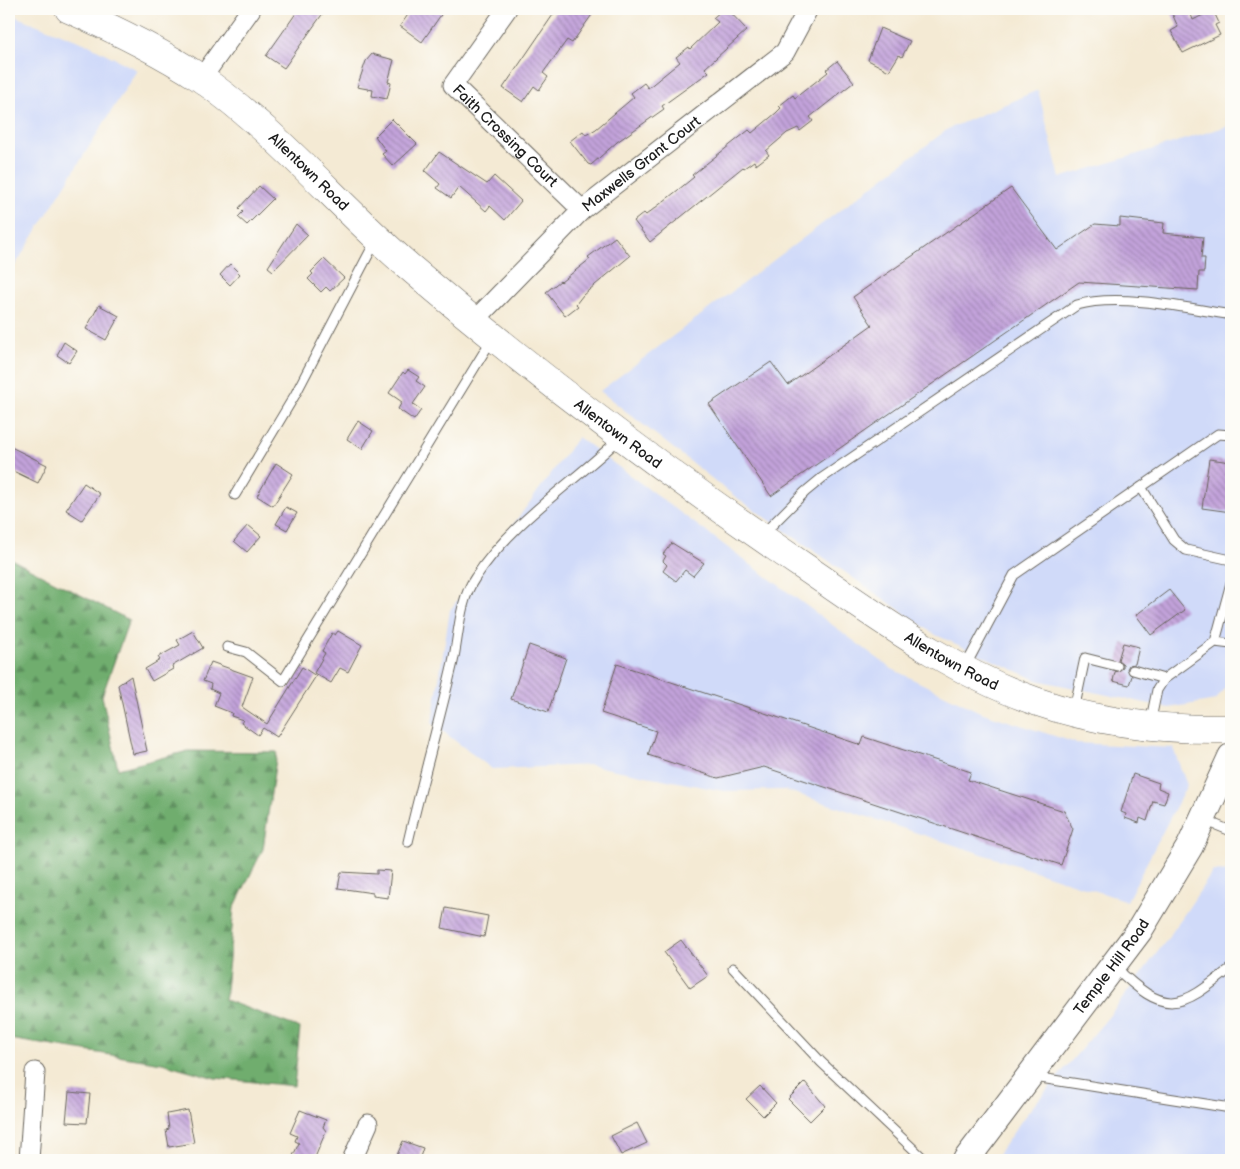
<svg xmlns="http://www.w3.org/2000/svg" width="1240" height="1169" font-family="'Balsamiq Sans',sans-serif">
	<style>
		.built { fill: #d0daf9 }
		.forest { fill: url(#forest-firs); stroke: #466445 }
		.building { fill: url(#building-back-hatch) }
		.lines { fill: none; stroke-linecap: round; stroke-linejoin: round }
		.lane-casing { stroke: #68645c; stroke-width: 11 }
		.street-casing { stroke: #68645c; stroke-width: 21 }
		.secondary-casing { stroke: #68645c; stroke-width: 28 }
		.primary-casing { stroke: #68645c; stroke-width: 29 }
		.lane { stroke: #fff; stroke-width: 9 }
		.street { stroke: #fff; stroke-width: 19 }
		.secondary { stroke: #fff; stroke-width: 26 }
		.primary { stroke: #fff; stroke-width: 28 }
		.labels { text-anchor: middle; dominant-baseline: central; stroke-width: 4; stroke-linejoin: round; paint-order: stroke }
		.street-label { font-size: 15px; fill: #1c1c1c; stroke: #fdfcf7 }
	</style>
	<defs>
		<pattern id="forest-firs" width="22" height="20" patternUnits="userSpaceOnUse" patternTransform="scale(1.25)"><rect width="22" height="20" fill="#6fad6e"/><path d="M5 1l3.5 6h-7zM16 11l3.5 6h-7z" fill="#5a8c5a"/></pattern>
		<pattern id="building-back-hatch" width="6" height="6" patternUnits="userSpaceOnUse" patternTransform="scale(1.25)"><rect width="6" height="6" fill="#c3a3db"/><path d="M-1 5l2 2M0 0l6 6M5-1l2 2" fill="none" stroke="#9e84b1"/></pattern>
	</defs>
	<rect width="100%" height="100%" fill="#fdfcf7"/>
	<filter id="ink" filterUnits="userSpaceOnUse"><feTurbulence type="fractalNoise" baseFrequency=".02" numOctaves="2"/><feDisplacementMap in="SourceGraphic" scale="10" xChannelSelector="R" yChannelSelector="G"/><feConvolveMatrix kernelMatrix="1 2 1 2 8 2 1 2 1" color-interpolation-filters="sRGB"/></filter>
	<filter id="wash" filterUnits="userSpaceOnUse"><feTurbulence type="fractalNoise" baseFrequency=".0096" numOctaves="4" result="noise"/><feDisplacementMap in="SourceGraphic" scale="20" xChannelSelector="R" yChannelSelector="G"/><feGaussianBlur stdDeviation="1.12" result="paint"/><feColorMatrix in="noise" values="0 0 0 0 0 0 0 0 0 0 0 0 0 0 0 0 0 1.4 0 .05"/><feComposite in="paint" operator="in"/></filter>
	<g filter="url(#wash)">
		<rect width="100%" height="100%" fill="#f4ead4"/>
		<path class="built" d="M 9,14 L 89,45 L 137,70 L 9,275 Z
			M 1038,90 L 1060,178 L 1231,125 L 1231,679 L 1216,700 L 1169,708 L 1037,680 L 936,635 L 733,495 L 600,391 L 948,129 Z
			M 578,437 L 892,669 L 980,712 L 1076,743 L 1173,748 L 1187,785 L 1127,901 L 785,790 L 724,791 L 590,765 L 492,769 L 432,723 L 450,610 Z
			M 1213,871 L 1231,872 L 1231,1160 L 994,1160 L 1024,1117 L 1110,1015 L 1169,937 Z"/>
		<path class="forest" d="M 9,558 L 129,620 L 102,696 L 118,769 L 188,751 L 277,752 L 263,849 L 234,908 L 225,1000 L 300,1028 L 294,1086 L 215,1078 L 162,1063 L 9,1039 Z"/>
		<g id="blocks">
			<path class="building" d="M 299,9 L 326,9 L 284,68 L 266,56 Z
				M 412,9 L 445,9 L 422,42 L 400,26 Z
				M 557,9 L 596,9 L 572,43 L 567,40 L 543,73 L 548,77 L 539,90 L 534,86 L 523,102 L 503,88 Z
				M 723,9 L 727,9 L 747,30 L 705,68 L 709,72 L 662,106 L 664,109 L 617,142 L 591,165 L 588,164 L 570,141 L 583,131 L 586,135 L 596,129 L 634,97 L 631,93 L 644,83 L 648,88 L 680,62 L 676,57 L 689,47 L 690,49 L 718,22 L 713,18 Z
				M 1170,9 L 1189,9 L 1193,20 L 1213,10 L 1219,23 L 1215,25 L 1220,35 L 1183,53 L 1171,31 L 1178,27 Z
				M 880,28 L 910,41 L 902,57 L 899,55 L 889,71 L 868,60 Z
				M 372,54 L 394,60 L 388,82 L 391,83 L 387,99 L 372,96 L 373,90 L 357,87 L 366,61 Z
				M 837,61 L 854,82 L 810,117 L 813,121 L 800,131 L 798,128 L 787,133 L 766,151 L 769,155 L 756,165 L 754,161 L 744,168 L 743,167 L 650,242 L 634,221 L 644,213 L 646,215 L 678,190 L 694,177 L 692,175 L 749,130 L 752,133 L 776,113 L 781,108 L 779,106 L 793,95 L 795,98 L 828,72 L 826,70 Z
				M 392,119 L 417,144 L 393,166 L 382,154 L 386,151 L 375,136 Z
				M 439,152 L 487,184 L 494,176 L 521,201 L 505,220 L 490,206 L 486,211 L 459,187 L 451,198 L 437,188 L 440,184 L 425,171 Z
				M 259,186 L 273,199 L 247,225 L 238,217 L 243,212 L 239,208 Z
				M 1011,188 L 1057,250 L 1095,224 L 1120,226 L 1120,218 L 1164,223 L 1163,233 L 1203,237 L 1201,258 L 1205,258 L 1204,272 L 1199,272 L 1198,290 L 1079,282 L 771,496 L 709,404 L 771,362 L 788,385 L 872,325 L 853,297 Z
				M 296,224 L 308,235 L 273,271 L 268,267 Z
				M 615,237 L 630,256 L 583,295 L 576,304 L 578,306 L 565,316 L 546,292 L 560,281 L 561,282 L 590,259 L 588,257 Z
				M 324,259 L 344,278 L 330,291 L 326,287 L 321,292 L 308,279 L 313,274 L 311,272 Z
				M 230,264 L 240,274 L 230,285 L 220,275 Z
				M 99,305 L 119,316 L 106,340 L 86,329 Z
				M 64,342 L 77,351 L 69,363 L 57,355 Z
				M 408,370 L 419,377 L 416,381 L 425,387 L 413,404 L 421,410 L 414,420 L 398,409 L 402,402 L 389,393 L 403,372 L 405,374 Z
				M 358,421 L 373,431 L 362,449 L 347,439 Z
				M 9,446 L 47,465 L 38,483 L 9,469 Z
				M 1209,459 L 1231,462 L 1231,512 L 1202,508 Z
				M 276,463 L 293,474 L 273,506 L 257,496 Z
				M 84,483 L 100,494 L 82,520 L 66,510 Z
				M 286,507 L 297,513 L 287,530 L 276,524 Z
				M 248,525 L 261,536 L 247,552 L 234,541 Z
				M 672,543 L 704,563 L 693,576 L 685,570 L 676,581 L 663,571 L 667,565 L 663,561 L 666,556 L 663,554 Z
				M 1169,590 L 1185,610 L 1151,635 L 1136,615 Z
				M 193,631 L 203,648 L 172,666 L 173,669 L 152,681 L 145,669 L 160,660 L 158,657 L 180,645 L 177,640 Z
				M 338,631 L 362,645 L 348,672 L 340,668 L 331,683 L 314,673 L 325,653 L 322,651 L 332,633 L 335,635 Z
				M 1123,643 L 1139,647 L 1135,664 L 1129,665 L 1127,669 L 1132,676 L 1129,685 L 1113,681 L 1115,672 L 1123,668 L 1123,664 L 1118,660 Z
				M 529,645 L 566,658 L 548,712 L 511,699 Z
				M 211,662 L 253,677 L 242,707 L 267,724 L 302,667 L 316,676 L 277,737 L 263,728 L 258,735 L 241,723 L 243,720 L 231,716 L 232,713 L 214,706 L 219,693 L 210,689 L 211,684 L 203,681 Z
				M 617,664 L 861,745 L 864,737 L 971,772 L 968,780 L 1064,811 L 1073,829 L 1061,865 L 764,767 L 718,778 L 648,755 L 656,731 L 601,713 Z
				M 131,676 L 147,751 L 133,754 L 118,685 Z
				M 1133,774 L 1159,783 L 1158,788 L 1168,792 L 1164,804 L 1153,801 L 1147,821 L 1140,818 L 1139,823 L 1125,818 L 1126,814 L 1121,812 Z
				M 377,870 L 391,871 L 388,898 L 373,896 L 373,893 L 338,888 L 341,872 L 377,874 Z
				M 446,908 L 488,916 L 484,937 L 442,928 Z
				M 681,940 L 708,976 L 690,988 L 664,952 Z
				M 805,1082 L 825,1106 L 810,1121 L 788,1099 Z
				M 760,1086 L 776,1103 L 763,1116 L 746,1099 Z
				M 69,1092 L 90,1094 L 87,1123 L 66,1122 Z
				M 188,1110 L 194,1143 L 169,1147 L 166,1130 L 169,1129 L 167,1114 Z
				M 300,1110 L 326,1120 L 323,1127 L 326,1131 L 314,1160 L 291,1160 L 299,1143 L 295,1141 L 297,1136 L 290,1133 Z
				M 637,1123 L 647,1143 L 621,1155 L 611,1136 Z
				M 403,1141 L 423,1148 L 419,1160 L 395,1160 Z"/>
		</g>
	</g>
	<g filter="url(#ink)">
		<use href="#blocks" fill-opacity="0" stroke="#68645c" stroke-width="1"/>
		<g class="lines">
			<defs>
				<path id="lane" d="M 1141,487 L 1174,540 L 1186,550 L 1231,560
					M 235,495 L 295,395 L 376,240
					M 762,535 L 805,492 L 822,478 L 1077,305 C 1118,293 1188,308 1231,315
					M 1215,642 L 1231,644
					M 227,647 L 246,652 L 283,681 L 492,339
					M 965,667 L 1014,575 L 1218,434 L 1231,435
					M 1133,670 L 1164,679
					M 1074,710 L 1085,658 L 1117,666
					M 1150,724 L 1157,690 L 1164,679 L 1215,642 L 1231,583
					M 1204,820 L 1231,831
					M 408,842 C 422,782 439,722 453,662 C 459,635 459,601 475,578 C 512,521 571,485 619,439
					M 1114,966 C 1166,1017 1179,1010 1231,968
					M 733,968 L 821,1062 L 925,1160
					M 1034,1077 L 1231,1108"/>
				<g id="street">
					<path id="s1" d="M 507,9 L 453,85 L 582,210"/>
					<path d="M 201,79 L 251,9"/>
					<path id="s2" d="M 474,321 L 582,210 L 785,52 L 808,9"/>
					<path d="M 29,1160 L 35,1072"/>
					<path d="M 352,1160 L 368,1124"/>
				</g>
				<g id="secondary">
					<path id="s3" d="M 966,1160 L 1139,931 L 1190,846 L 1231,757"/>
				</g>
				<g id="primary">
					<path id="s4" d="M 69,9 C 114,29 158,50 199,77 C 276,130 337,204 407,265 C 533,373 665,472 803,566 C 878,617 951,672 1038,702 C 1101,724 1165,730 1231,729"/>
				</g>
			</defs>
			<use href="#lane" class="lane-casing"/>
			<use href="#street" class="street-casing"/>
			<use href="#secondary" class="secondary-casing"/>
			<use href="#primary" class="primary-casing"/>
			<use href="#lane" class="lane"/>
			<use href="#street" class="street"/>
			<use href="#secondary" class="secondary"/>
			<use href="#primary" class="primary"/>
		</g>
	</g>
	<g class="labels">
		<g class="street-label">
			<text stroke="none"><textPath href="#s1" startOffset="166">Faith Crossing Court</textPath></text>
			<text stroke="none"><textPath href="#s2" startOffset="230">Maxwells Grant Court</textPath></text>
			<text stroke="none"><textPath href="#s4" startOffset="292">Allentown Road</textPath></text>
			<text stroke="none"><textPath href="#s4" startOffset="698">Allentown Road</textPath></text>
			<text stroke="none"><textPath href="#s4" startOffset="1102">Allentown Road</textPath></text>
			<text stroke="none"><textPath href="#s3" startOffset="242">Temple Hill Road</textPath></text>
		</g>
	</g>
	<rect width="1240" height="1169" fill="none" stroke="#fdfcf7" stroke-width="30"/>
</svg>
